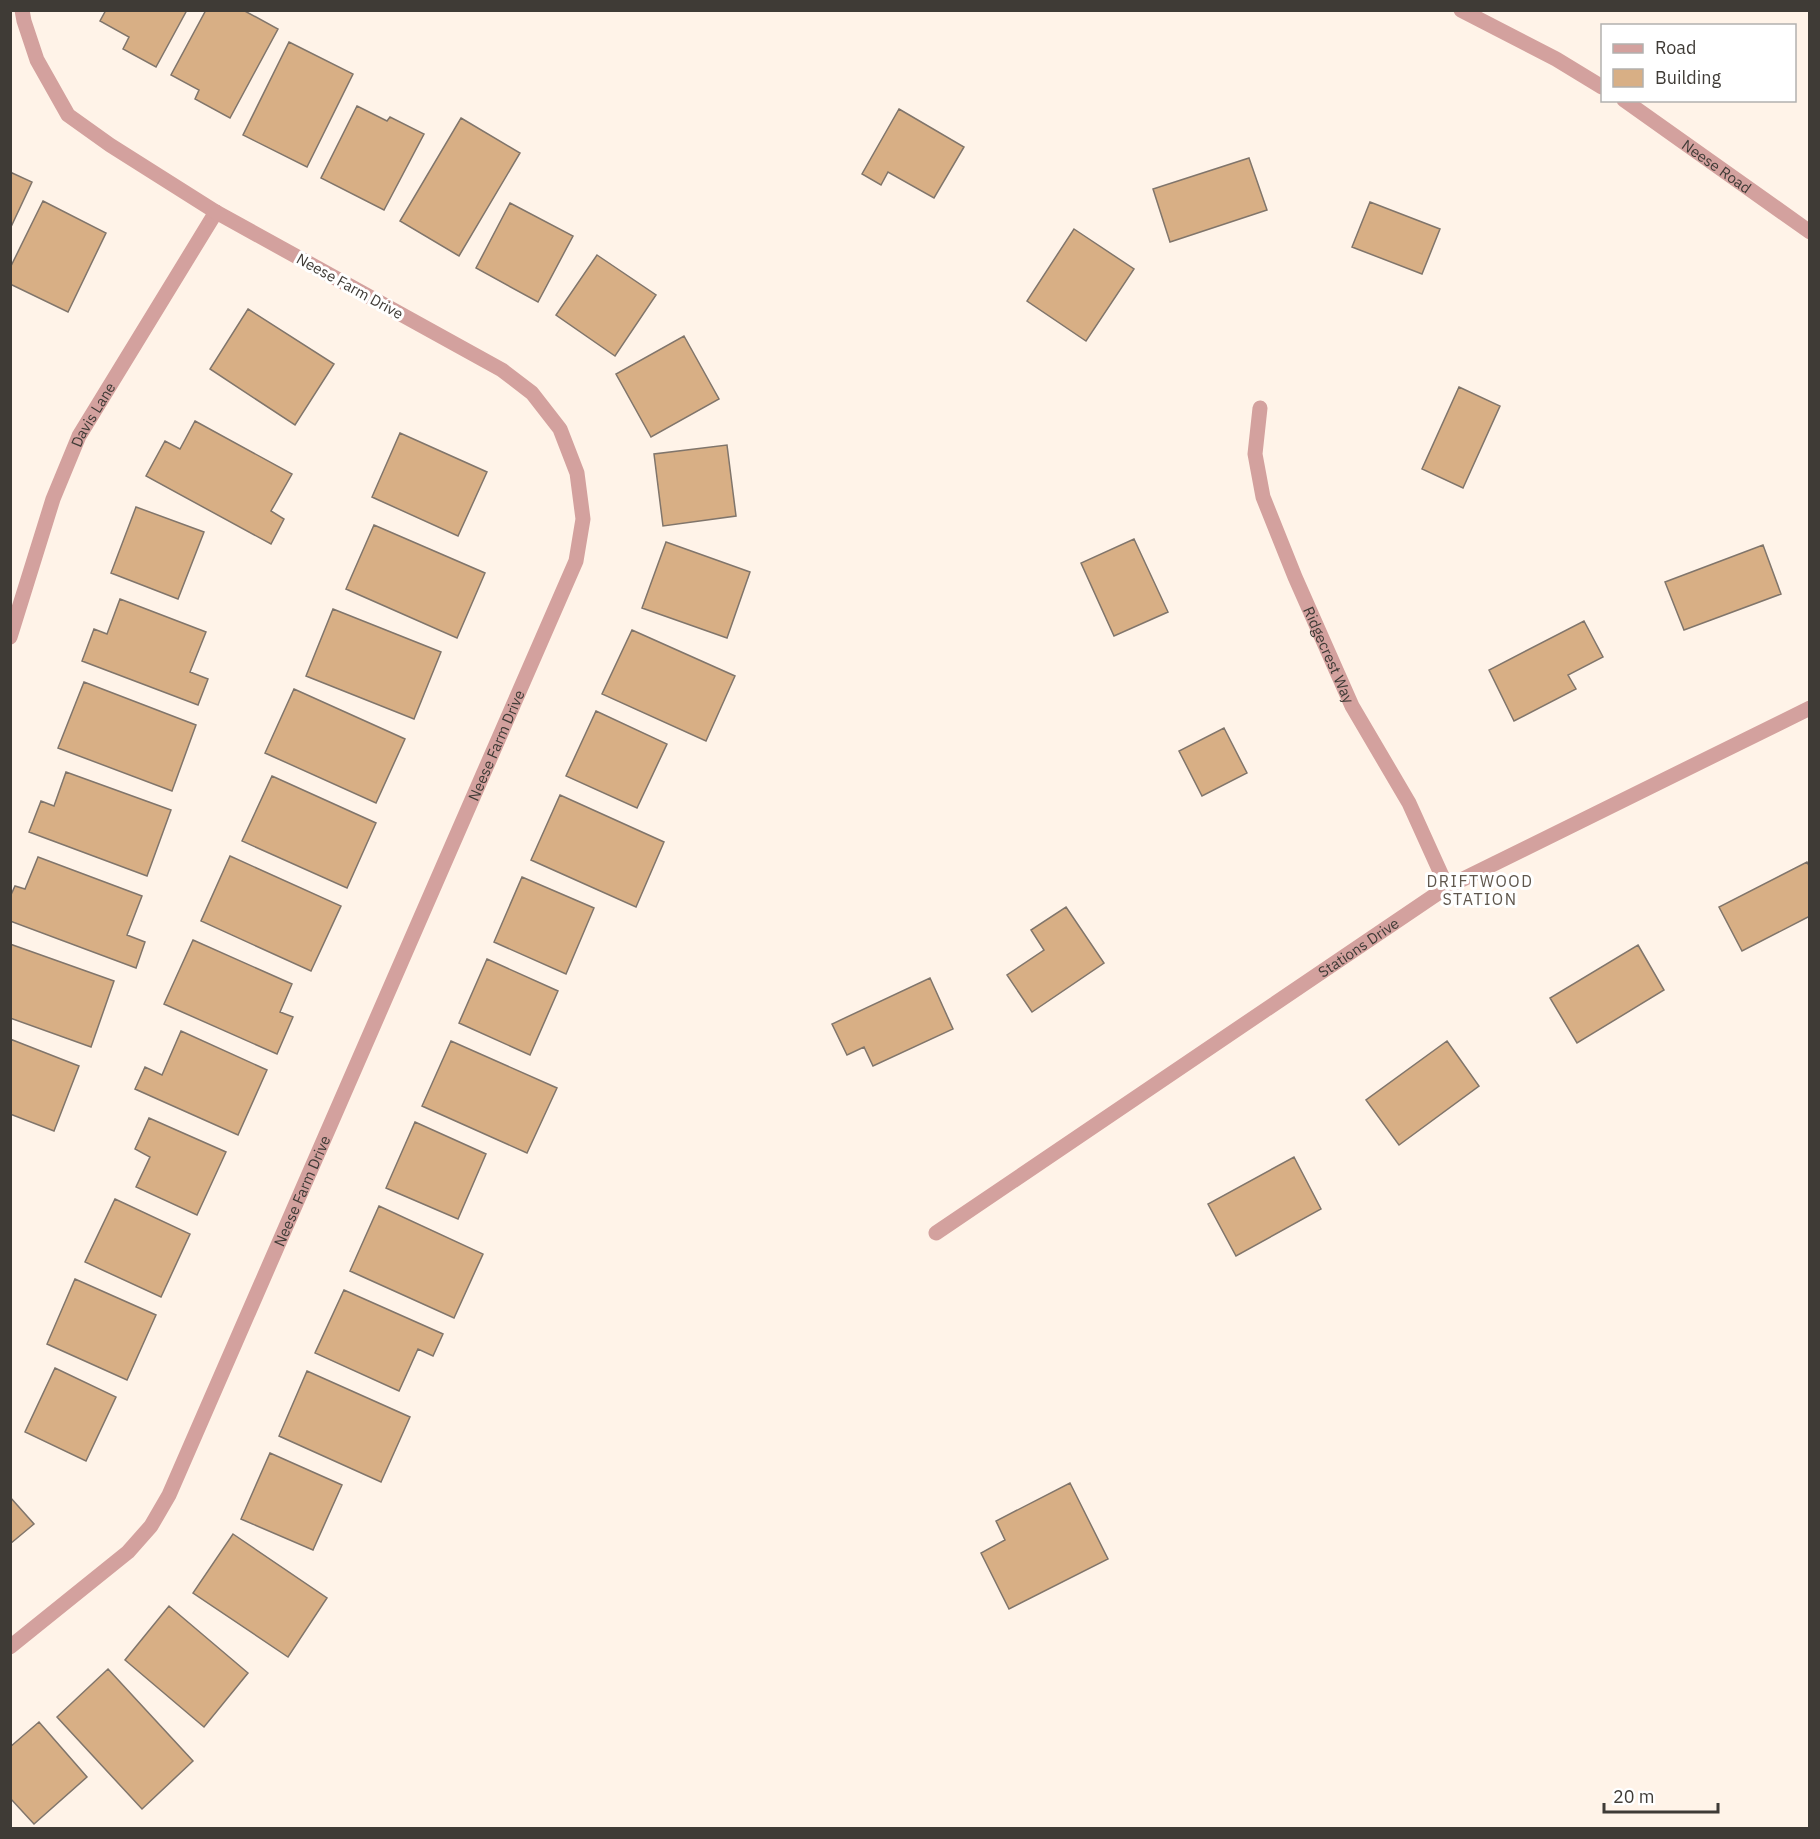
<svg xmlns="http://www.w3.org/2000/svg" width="1820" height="1839" font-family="'IBM Plex Sans',sans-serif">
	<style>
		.building { fill: #d8af85; stroke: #80756b; stroke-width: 1.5 }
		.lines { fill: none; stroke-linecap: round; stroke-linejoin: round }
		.minor { stroke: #d3a19e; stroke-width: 15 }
		.tertiary { stroke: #d3a19e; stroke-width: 15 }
		.labels { text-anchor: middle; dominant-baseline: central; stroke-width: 6; stroke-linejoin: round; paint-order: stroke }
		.street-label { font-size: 15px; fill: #3f3b36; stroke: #fff }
		.neighbourhood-label { font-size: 16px; letter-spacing: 1.5px; fill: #5f564c; stroke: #fff }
	</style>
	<rect width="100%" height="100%" fill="#fff3e8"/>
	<path class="building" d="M 106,10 L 187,10 L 156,67 L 123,49 L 129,37 L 100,21 Z
		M 206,10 L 243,10 L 278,29 L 230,118 L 195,99 L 199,90 L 171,75 Z
		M 289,42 L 353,74 L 307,167 L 243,135 Z
		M 357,106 L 387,121 L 390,117 L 424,134 L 384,210 L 321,178 Z
		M 899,109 L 964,147 L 934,198 L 888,172 L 881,185 L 862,174 Z
		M 461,118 L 520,153 L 459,256 L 400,221 Z
		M 1249,158 L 1267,210 L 1170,242 L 1153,189 Z
		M 10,172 L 32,182 L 10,229 Z
		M 43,201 L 106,233 L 68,312 L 10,284 L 10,268 Z
		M 1370,202 L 1440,229 L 1422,274 L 1352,247 Z
		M 510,203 L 573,236 L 538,302 L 476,268 Z
		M 1074,229 L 1134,269 L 1086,341 L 1027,301 Z
		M 597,255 L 656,295 L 615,356 L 556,315 Z
		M 248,309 L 334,364 L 295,425 L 210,369 Z
		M 684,336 L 719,399 L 651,437 L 616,374 Z
		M 1459,387 L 1500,406 L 1463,488 L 1422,469 Z
		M 195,421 L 292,474 L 271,511 L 284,519 L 271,544 L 146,476 L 165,441 L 180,449 Z
		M 400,433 L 487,472 L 458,536 L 372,497 Z
		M 727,445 L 736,516 L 663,526 L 654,454 Z
		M 136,507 L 204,532 L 178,599 L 111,573 Z
		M 374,525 L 485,573 L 457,638 L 346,589 Z
		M 1134,539 L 1168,612 L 1114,636 L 1081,563 Z
		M 666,542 L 750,572 L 727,638 L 642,608 Z
		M 1763,545 L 1781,594 L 1684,630 L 1665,582 Z
		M 120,599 L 206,632 L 190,672 L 208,679 L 198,705 L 82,661 L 94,629 L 107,634 Z
		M 333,609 L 441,652 L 414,719 L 306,676 Z
		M 1584,621 L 1603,657 L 1568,675 L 1576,689 L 1514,721 L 1489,670 Z
		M 632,630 L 735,676 L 706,741 L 602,694 Z
		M 84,682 L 196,725 L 172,791 L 58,748 Z
		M 294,689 L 405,739 L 376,803 L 265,753 Z
		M 596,711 L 667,744 L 637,808 L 566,776 Z
		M 1224,728 L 1247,773 L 1202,796 L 1179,751 Z
		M 66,772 L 171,810 L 147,876 L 29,832 L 41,801 L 54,806 Z
		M 272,776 L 376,823 L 347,888 L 242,841 Z
		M 560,795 L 664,842 L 636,907 L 531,860 Z
		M 230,856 L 341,906 L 311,971 L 201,921 Z
		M 38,857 L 142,896 L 127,935 L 145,942 L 136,968 L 10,921 L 10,897 L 15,886 L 25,889 Z
		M 1807,862 L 1810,868 L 1810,916 L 1742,951 L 1719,907 Z
		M 522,877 L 594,908 L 566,974 L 494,942 Z
		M 1066,907 L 1104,963 L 1032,1012 L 1007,975 L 1044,950 L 1031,930 Z
		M 193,940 L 292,984 L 280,1012 L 293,1017 L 277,1054 L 164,1004 Z
		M 10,944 L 114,981 L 91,1047 L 10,1018 Z
		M 1638,945 L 1664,990 L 1577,1043 L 1550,998 Z
		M 487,959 L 558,991 L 530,1055 L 459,1023 Z
		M 930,978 L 953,1029 L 873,1066 L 864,1047 L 847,1055 L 832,1024 Z
		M 181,1031 L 267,1070 L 238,1135 L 135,1089 L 145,1067 L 162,1075 Z
		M 10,1039 L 79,1066 L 54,1131 L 10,1114 Z
		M 451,1041 L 557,1088 L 527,1153 L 422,1106 Z
		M 1447,1041 L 1479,1086 L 1399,1145 L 1366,1100 Z
		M 149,1118 L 226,1152 L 197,1215 L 136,1187 L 150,1157 L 135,1149 Z
		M 415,1122 L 486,1154 L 458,1219 L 386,1188 Z
		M 1294,1157 L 1321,1209 L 1236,1256 L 1208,1204 Z
		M 115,1199 L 190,1234 L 161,1297 L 85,1262 Z
		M 379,1206 L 483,1254 L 454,1318 L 350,1271 Z
		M 75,1279 L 156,1315 L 127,1380 L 47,1344 Z
		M 344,1290 L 443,1334 L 433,1356 L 418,1349 L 399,1391 L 315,1353 Z
		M 55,1368 L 116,1397 L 86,1461 L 25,1432 Z
		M 307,1371 L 410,1417 L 381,1482 L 279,1436 Z
		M 270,1453 L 342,1485 L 313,1550 L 241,1519 Z
		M 1070,1483 L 1108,1559 L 1009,1609 L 981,1553 L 1005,1540 L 996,1521 Z
		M 10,1497 L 34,1524 L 10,1544 Z
		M 233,1534 L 327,1598 L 288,1657 L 193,1593 Z
		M 169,1606 L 248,1673 L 204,1727 L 125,1660 Z
		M 108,1669 L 193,1761 L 142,1809 L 57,1717 Z
		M 39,1722 L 87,1777 L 34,1824 L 10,1798 L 10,1747 Z"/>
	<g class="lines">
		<g class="minor">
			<path id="s1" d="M 1260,408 L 1255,454 L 1263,497 L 1295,577 L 1352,706 L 1409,803 L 1447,887"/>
			<path id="s2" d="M 10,637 L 53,499 L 79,436 L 216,212"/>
			<path id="s3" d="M 936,1233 L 1447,887 L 1810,708"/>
			<path id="s4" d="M 10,1647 L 128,1552 L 151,1526 L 169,1495 L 576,561 L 583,519 L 577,473 L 560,429 L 532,393 L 502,370 L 216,212 L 110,145 L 68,115 L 37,60 L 24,21 L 22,10"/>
		</g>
		<g class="tertiary">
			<path d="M 1461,10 L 1556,59 L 1602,87"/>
			<path id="s5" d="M 1624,100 L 1810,232"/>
		</g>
	</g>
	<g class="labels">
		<g class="street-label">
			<text stroke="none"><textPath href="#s5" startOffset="114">Neese Road</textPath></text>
			<text transform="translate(350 286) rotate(29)">Neese Farm Drive</text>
			<text stroke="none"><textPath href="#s2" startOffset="238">Davis Lane</textPath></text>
			<text stroke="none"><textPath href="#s1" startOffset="261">Ridgecrest Way</textPath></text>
			<text stroke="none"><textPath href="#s4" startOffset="1040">Neese Farm Drive</textPath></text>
			<text stroke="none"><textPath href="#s3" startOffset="510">Stations Drive</textPath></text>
			<text stroke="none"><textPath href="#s4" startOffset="554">Neese Farm Drive</textPath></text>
		</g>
		<g class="neighbourhood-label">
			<text x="1480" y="881">DRIFTWOOD<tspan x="1480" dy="18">STATION</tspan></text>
		</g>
	</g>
	<rect width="1820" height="1839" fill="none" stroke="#3f3b36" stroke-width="24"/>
	<rect x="1601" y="24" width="195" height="78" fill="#ffffff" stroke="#b2b1af" stroke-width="1.5"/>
	<rect x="1613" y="44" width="30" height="9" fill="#d3a19e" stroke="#b2b1af" stroke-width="1.5"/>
	<text x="1655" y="54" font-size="18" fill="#3f3b36">Road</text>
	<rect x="1613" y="69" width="30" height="18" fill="#d8af85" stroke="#b2b1af" stroke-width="1.5"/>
	<text x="1655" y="84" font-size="18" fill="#3f3b36">Building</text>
	<path d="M1604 1803v9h114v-9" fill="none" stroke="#3f3b36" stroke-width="3"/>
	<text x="1613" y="1803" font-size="18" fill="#3f3b36" stroke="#ffffff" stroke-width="4.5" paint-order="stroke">20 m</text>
</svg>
